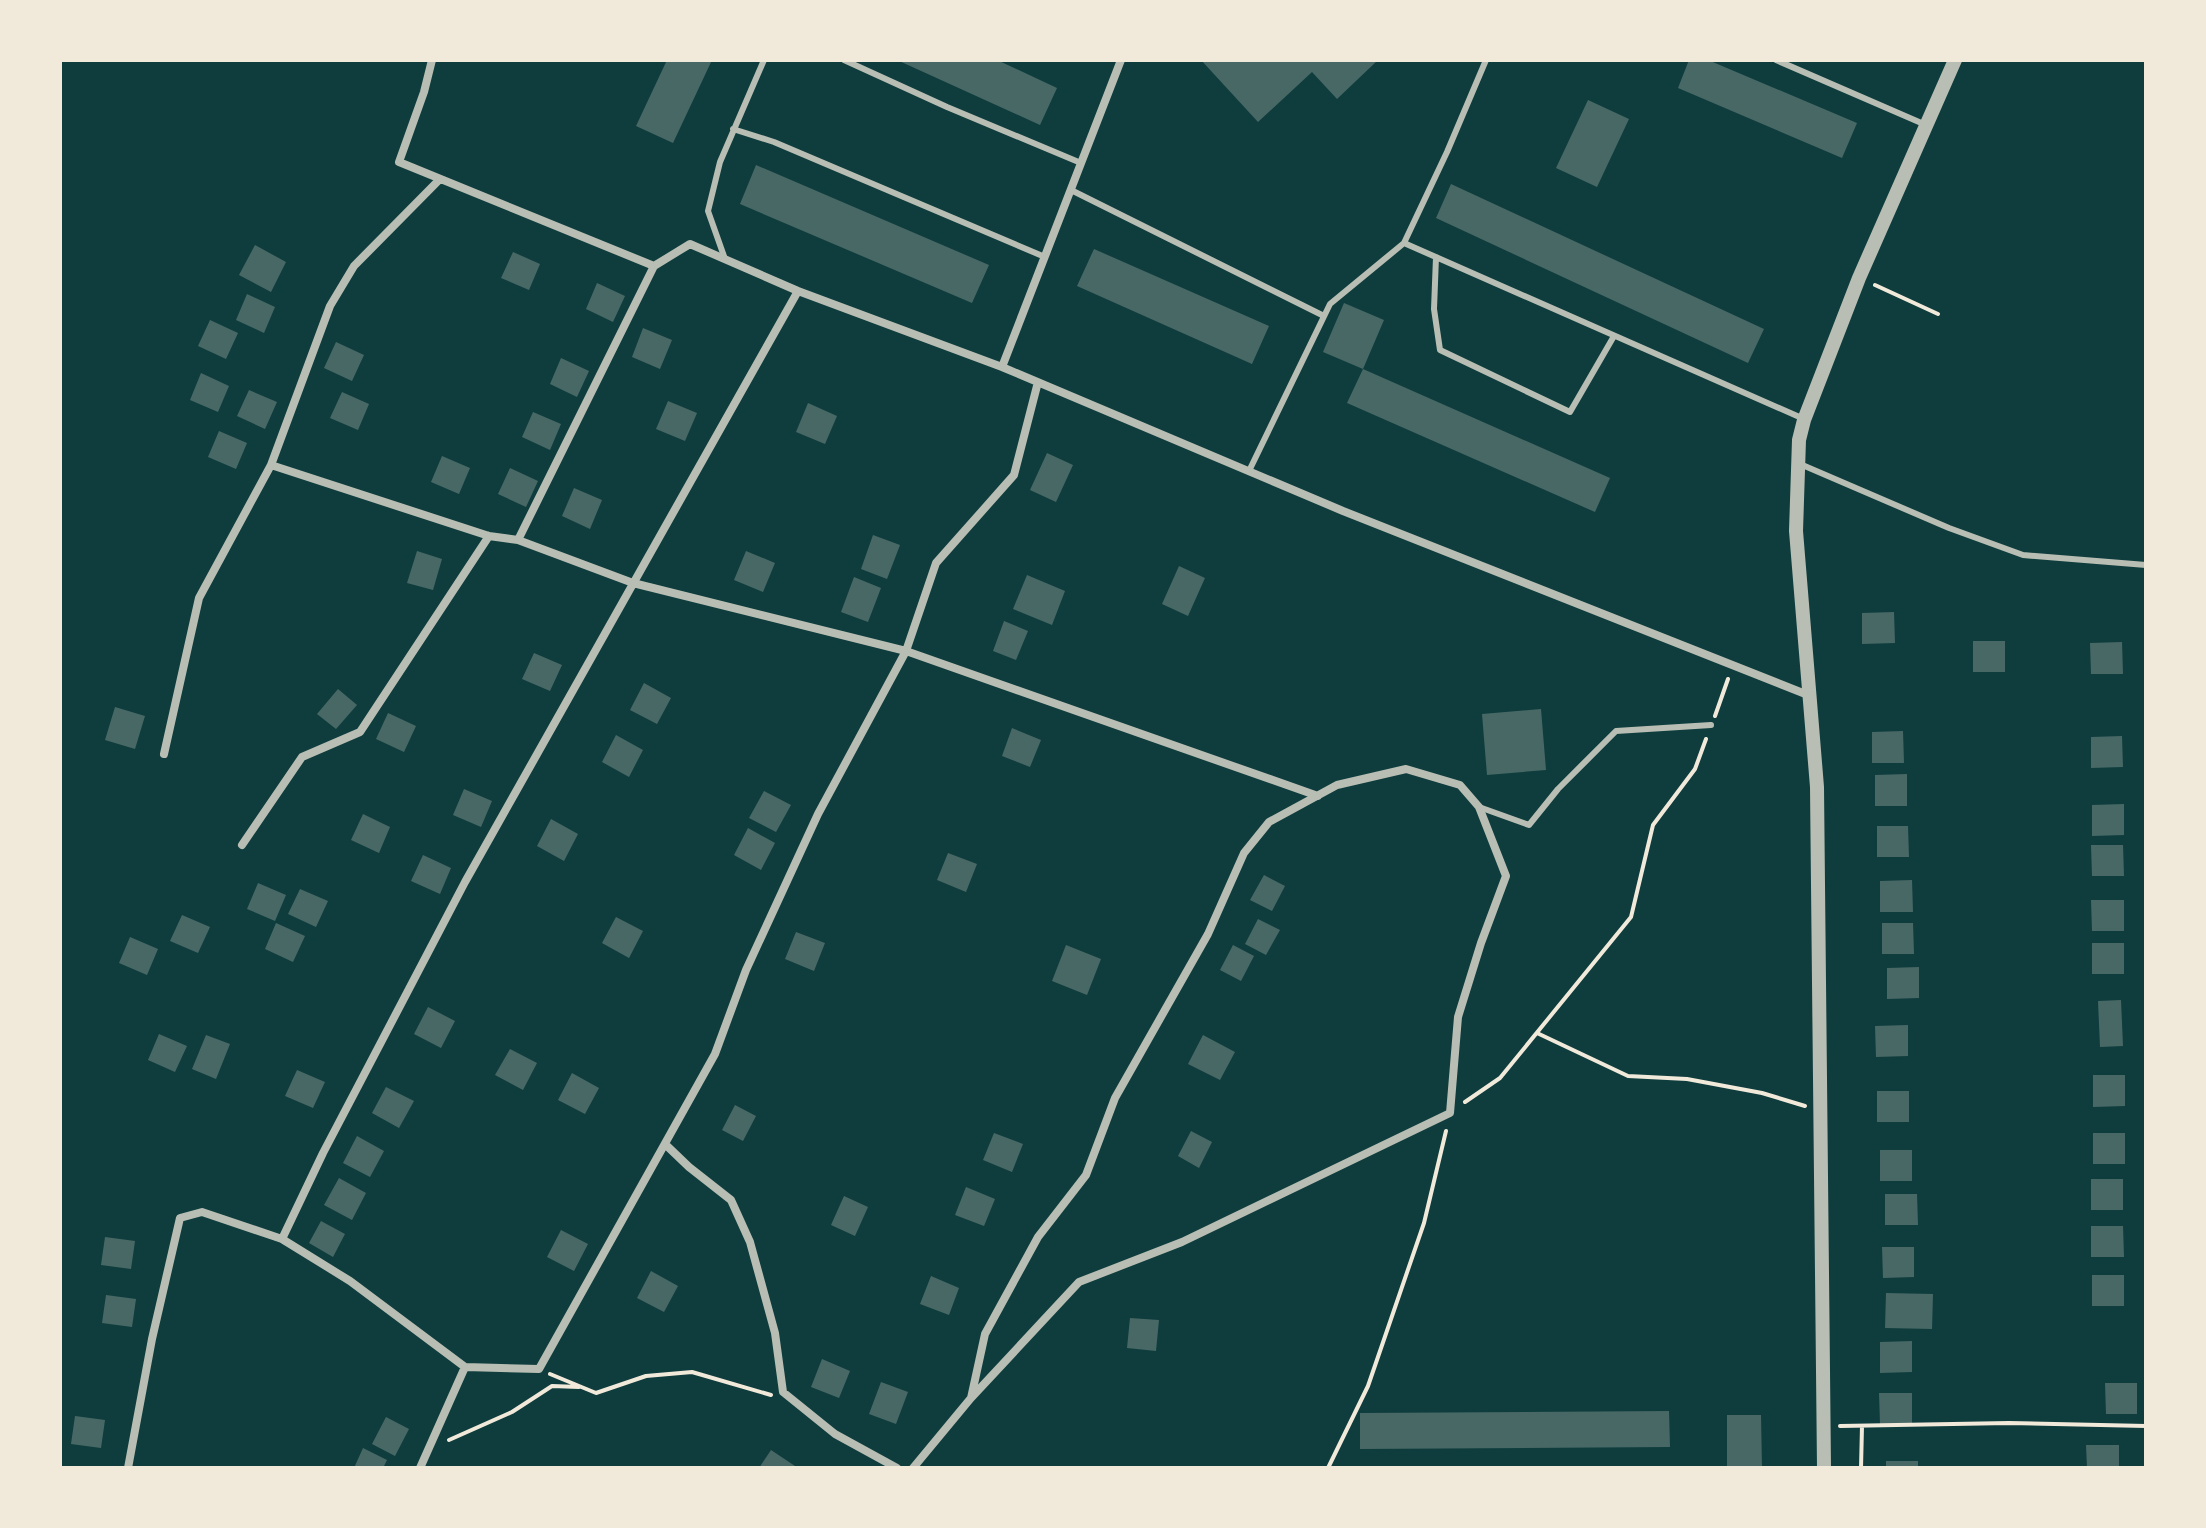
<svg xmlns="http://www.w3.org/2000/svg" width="2206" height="1528" font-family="'Fira Sans',sans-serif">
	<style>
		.building { fill: #486865 }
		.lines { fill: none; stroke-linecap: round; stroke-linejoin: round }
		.path { stroke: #f1e9da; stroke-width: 4 }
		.service { stroke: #b8beb3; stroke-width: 6 }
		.minor { stroke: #b8beb3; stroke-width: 8 }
		.tertiary { stroke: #b8beb3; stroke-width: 14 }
	</style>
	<rect width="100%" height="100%" fill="#0f3d3e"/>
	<path class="building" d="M 667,60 L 712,60 L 673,143 L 636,126 Z
		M 897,60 L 997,60 L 1057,88 L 1040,125 Z
		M 1201,60 L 1378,60 L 1337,99 L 1312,72 L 1258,122 Z
		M 1689,60 L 1708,60 L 1857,123 L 1842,158 L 1678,88 Z
		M 1588,100 L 1629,119 L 1597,187 L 1556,168 Z
		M 756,165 L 989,265 L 972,303 L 740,204 Z
		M 1451,184 L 1764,329 L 1748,363 L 1436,218 Z
		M 255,245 L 286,262 L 271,292 L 239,275 Z
		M 1094,249 L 1269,326 L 1252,364 L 1077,286 Z
		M 513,252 L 540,264 L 529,290 L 501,278 Z
		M 597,283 L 625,296 L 613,322 L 586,309 Z
		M 247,294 L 275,307 L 264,333 L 236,320 Z
		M 1344,303 L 1384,320 L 1363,369 L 1323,352 Z
		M 210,320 L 238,333 L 226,359 L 198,346 Z
		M 643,328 L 672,340 L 660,369 L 632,357 Z
		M 336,342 L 364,355 L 352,381 L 324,368 Z
		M 561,358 L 589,371 L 577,397 L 550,384 Z
		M 1363,369 L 1610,478 L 1595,512 L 1347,403 Z
		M 201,373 L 229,386 L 218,412 L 190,400 Z
		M 249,390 L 277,402 L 265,429 L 237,416 Z
		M 342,392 L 369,404 L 358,430 L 330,418 Z
		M 668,401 L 697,413 L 685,441 L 656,429 Z
		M 808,403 L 837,416 L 825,444 L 796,432 Z
		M 533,412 L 561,424 L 550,450 L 522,437 Z
		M 219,431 L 247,443 L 236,469 L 208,457 Z
		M 1047,453 L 1073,465 L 1056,502 L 1030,490 Z
		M 442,456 L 470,468 L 459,494 L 431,482 Z
		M 510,468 L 538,481 L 526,507 L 498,494 Z
		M 574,488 L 602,500 L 590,529 L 562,516 Z
		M 873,535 L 900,545 L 887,579 L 861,569 Z
		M 417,551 L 442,559 L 433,590 L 407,583 Z
		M 746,551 L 775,563 L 763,592 L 734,580 Z
		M 1179,566 L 1205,578 L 1188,616 L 1162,604 Z
		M 1027,575 L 1065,591 L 1052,625 L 1013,609 Z
		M 854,577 L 881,588 L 868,622 L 841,612 Z
		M 1894,612 L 1895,643 L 1862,644 L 1862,613 Z
		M 1004,621 L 1028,631 L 1016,660 L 993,651 Z
		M 1973,641 L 2005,641 L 2005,672 L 1973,672 Z
		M 2122,642 L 2123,674 L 2091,674 L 2090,643 Z
		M 534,653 L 562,665 L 550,691 L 522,679 Z
		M 644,683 L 671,698 L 657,724 L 630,710 Z
		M 338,689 L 357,705 L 336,729 L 317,714 Z
		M 115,707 L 145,716 L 135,749 L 105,740 Z
		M 1541,709 L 1546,770 L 1487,775 L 1482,714 Z
		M 388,713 L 416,726 L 404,752 L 376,739 Z
		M 1012,728 L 1041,740 L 1030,767 L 1002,756 Z
		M 1903,731 L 1904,763 L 1872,763 L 1872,732 Z
		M 616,735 L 643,750 L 629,777 L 602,762 Z
		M 2122,736 L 2123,767 L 2091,768 L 2091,737 Z
		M 1907,774 L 1907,806 L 1875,806 L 1875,775 Z
		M 464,789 L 492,801 L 481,827 L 453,815 Z
		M 764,791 L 791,805 L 776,832 L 749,818 Z
		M 2124,804 L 2124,835 L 2092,836 L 2092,805 Z
		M 363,814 L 390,827 L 379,853 L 351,840 Z
		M 551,819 L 578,834 L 564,861 L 537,846 Z
		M 1877,826 L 1908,826 L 1909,857 L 1877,857 Z
		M 748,828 L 775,843 L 761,870 L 734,855 Z
		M 2091,845 L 2123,845 L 2124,876 L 2092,876 Z
		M 948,853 L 977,864 L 966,892 L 937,880 Z
		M 423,855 L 451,868 L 440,894 L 411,881 Z
		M 1264,875 L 1285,886 L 1272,911 L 1250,900 Z
		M 1912,880 L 1913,912 L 1880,912 L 1880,881 Z
		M 258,883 L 286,895 L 275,921 L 247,909 Z
		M 300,889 L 328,901 L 316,927 L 288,914 Z
		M 2091,900 L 2124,900 L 2124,931 L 2092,931 Z
		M 182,915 L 210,927 L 198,953 L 170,941 Z
		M 616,917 L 643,931 L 629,958 L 602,943 Z
		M 1258,919 L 1280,930 L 1266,955 L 1245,944 Z
		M 276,923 L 305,936 L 293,962 L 265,949 Z
		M 1882,923 L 1913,923 L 1914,954 L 1882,954 Z
		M 796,932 L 825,943 L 814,971 L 785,959 Z
		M 130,937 L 158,949 L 147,975 L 119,963 Z
		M 2092,943 L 2124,943 L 2124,974 L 2092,974 Z
		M 1066,945 L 1101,959 L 1087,995 L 1052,981 Z
		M 1233,945 L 1254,956 L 1241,981 L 1220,970 Z
		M 1919,967 L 1919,998 L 1887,999 L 1887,968 Z
		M 2121,1000 L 2123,1046 L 2100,1047 L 2098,1001 Z
		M 428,1007 L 455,1021 L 441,1048 L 414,1034 Z
		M 1908,1025 L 1908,1056 L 1876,1057 L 1875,1026 Z
		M 159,1034 L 187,1046 L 175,1072 L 148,1060 Z
		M 206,1035 L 230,1044 L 216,1079 L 192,1069 Z
		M 1203,1035 L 1235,1052 L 1220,1080 L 1188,1064 Z
		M 510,1049 L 537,1063 L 523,1090 L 495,1075 Z
		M 297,1070 L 325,1082 L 313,1108 L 285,1096 Z
		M 572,1073 L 599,1088 L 585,1114 L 558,1100 Z
		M 2093,1075 L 2125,1075 L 2125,1106 L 2093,1107 Z
		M 386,1087 L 414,1101 L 399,1128 L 372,1113 Z
		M 1877,1091 L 1909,1091 L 1909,1122 L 1877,1122 Z
		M 735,1105 L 756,1116 L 743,1141 L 722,1130 Z
		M 1191,1131 L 1212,1142 L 1199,1168 L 1178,1156 Z
		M 994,1133 L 1023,1144 L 1012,1172 L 983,1160 Z
		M 2093,1133 L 2125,1133 L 2125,1164 L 2093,1164 Z
		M 357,1136 L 384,1151 L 370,1177 L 343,1163 Z
		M 1880,1150 L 1912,1150 L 1912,1181 L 1880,1181 Z
		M 339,1178 L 366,1193 L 352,1220 L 324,1205 Z
		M 2091,1179 L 2123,1179 L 2123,1210 L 2091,1210 Z
		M 966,1187 L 995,1199 L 984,1226 L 955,1215 Z
		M 1885,1194 L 1917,1194 L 1918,1225 L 1885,1225 Z
		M 844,1196 L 868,1207 L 855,1236 L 831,1225 Z
		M 321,1221 L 345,1234 L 333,1257 L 309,1243 Z
		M 2091,1226 L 2123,1226 L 2124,1257 L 2091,1257 Z
		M 561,1230 L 588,1244 L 574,1271 L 547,1257 Z
		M 105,1237 L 135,1241 L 131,1269 L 101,1265 Z
		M 1882,1247 L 1914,1247 L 1914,1277 L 1883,1278 Z
		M 651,1271 L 678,1286 L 664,1312 L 637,1298 Z
		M 2092,1275 L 2124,1275 L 2124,1306 L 2092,1306 Z
		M 931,1276 L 959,1288 L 949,1315 L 920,1304 Z
		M 1886,1293 L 1933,1294 L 1932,1329 L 1885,1328 Z
		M 106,1295 L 136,1299 L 132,1327 L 102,1323 Z
		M 1130,1318 L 1159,1320 L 1156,1351 L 1127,1348 Z
		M 1912,1341 L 1912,1372 L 1880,1373 L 1880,1342 Z
		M 822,1359 L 850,1371 L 839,1398 L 811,1387 Z
		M 881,1382 L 908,1392 L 896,1424 L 869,1414 Z
		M 2105,1383 L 2137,1383 L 2137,1414 L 2106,1414 Z
		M 1879,1393 L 1912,1393 L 1912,1424 L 1880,1424 Z
		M 1669,1411 L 1670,1447 L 1360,1449 L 1360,1413 Z
		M 1727,1415 L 1761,1415 L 1762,1468 L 1727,1468 Z
		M 75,1416 L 105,1420 L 101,1448 L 71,1444 Z
		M 386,1417 L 409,1429 L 395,1456 L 372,1444 Z
		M 2086,1445 L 2119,1445 L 2119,1468 L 2087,1468 Z
		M 363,1448 L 387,1460 L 383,1468 L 354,1468 Z
		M 771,1450 L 798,1468 L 759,1468 Z
		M 1886,1461 L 1918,1461 L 1918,1468 L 1886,1468 Z"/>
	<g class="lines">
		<path class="path" d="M 1875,285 L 1938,314
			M 1715,716 L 1728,679
			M 1537,1033 L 1628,1076 L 1687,1079 L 1762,1093 L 1805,1106
			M 1465,1102 L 1500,1078 L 1631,917 L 1653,825 L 1695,769 L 1706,739
			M 550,1374 L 596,1393 L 646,1376 L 692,1372 L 771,1395
			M 1840,1426 L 2009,1423 L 2146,1426
			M 449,1440 L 512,1412 L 552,1386 L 579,1387
			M 1328,1468 L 1368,1386 L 1424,1223 L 1446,1131
			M 1861,1468 L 1862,1426"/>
		<path class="service" d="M 844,60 L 947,107 L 1081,163
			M 1776,60 L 1926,125
			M 733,129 L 774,142 L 1045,257
			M 1071,190 L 1324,316
			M 1404,243 L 1804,419
			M 1436,257 L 1434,309 L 1440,350 L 1570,412 L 1614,336
			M 725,259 L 708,211 L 720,162 L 764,60
			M 1800,464 L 1949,528 L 2023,555 L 2146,565
			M 1249,471 L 1330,304 L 1404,243 L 1447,152 L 1486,60
			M 1479,807 L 1529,825 L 1558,789 L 1616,731 L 1711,725"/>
		<path class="minor" d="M 432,60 L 424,92 L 399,162 L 654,266 L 690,244 L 798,291 L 1002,367 L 1343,511 L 1808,695
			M 1002,367 L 1121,60
			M 271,465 L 489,536 L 518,540 L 633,583 L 906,651 L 1318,796
			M 518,540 L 654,266
			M 164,754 L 199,598 L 271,465 L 330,306 L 354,266 L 440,179
			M 242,845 L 302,757 L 360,732 L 489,536
			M 665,1144 L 689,1167 L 731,1200 L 750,1242 L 775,1333 L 783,1392 L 835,1434 L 897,1468
			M 282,1239 L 323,1153 L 465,882 L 798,291
			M 128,1468 L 152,1339 L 180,1218 L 202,1212 L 282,1239 L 350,1281 L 465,1367 L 539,1369 L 715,1054 L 746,970 L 818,814 L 906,651 L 936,563 L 1014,475 L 1038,382
			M 420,1468 L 465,1367
			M 913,1468 L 971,1398 L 985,1334 L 1038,1237 L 1086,1175 L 1115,1098 L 1208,934 L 1244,853 L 1269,822 L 1337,785 L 1406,769 L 1460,785 L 1479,807 L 1506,876 L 1481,943 L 1458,1017 L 1450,1113 L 1182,1242 L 1079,1282 L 971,1398"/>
		<path class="tertiary" d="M 1824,1468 L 1817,787 L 1796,531 L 1799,440 L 1804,420 L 1859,278 L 1955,60"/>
	</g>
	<rect width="2206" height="1528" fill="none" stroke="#f1e9da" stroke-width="124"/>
</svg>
